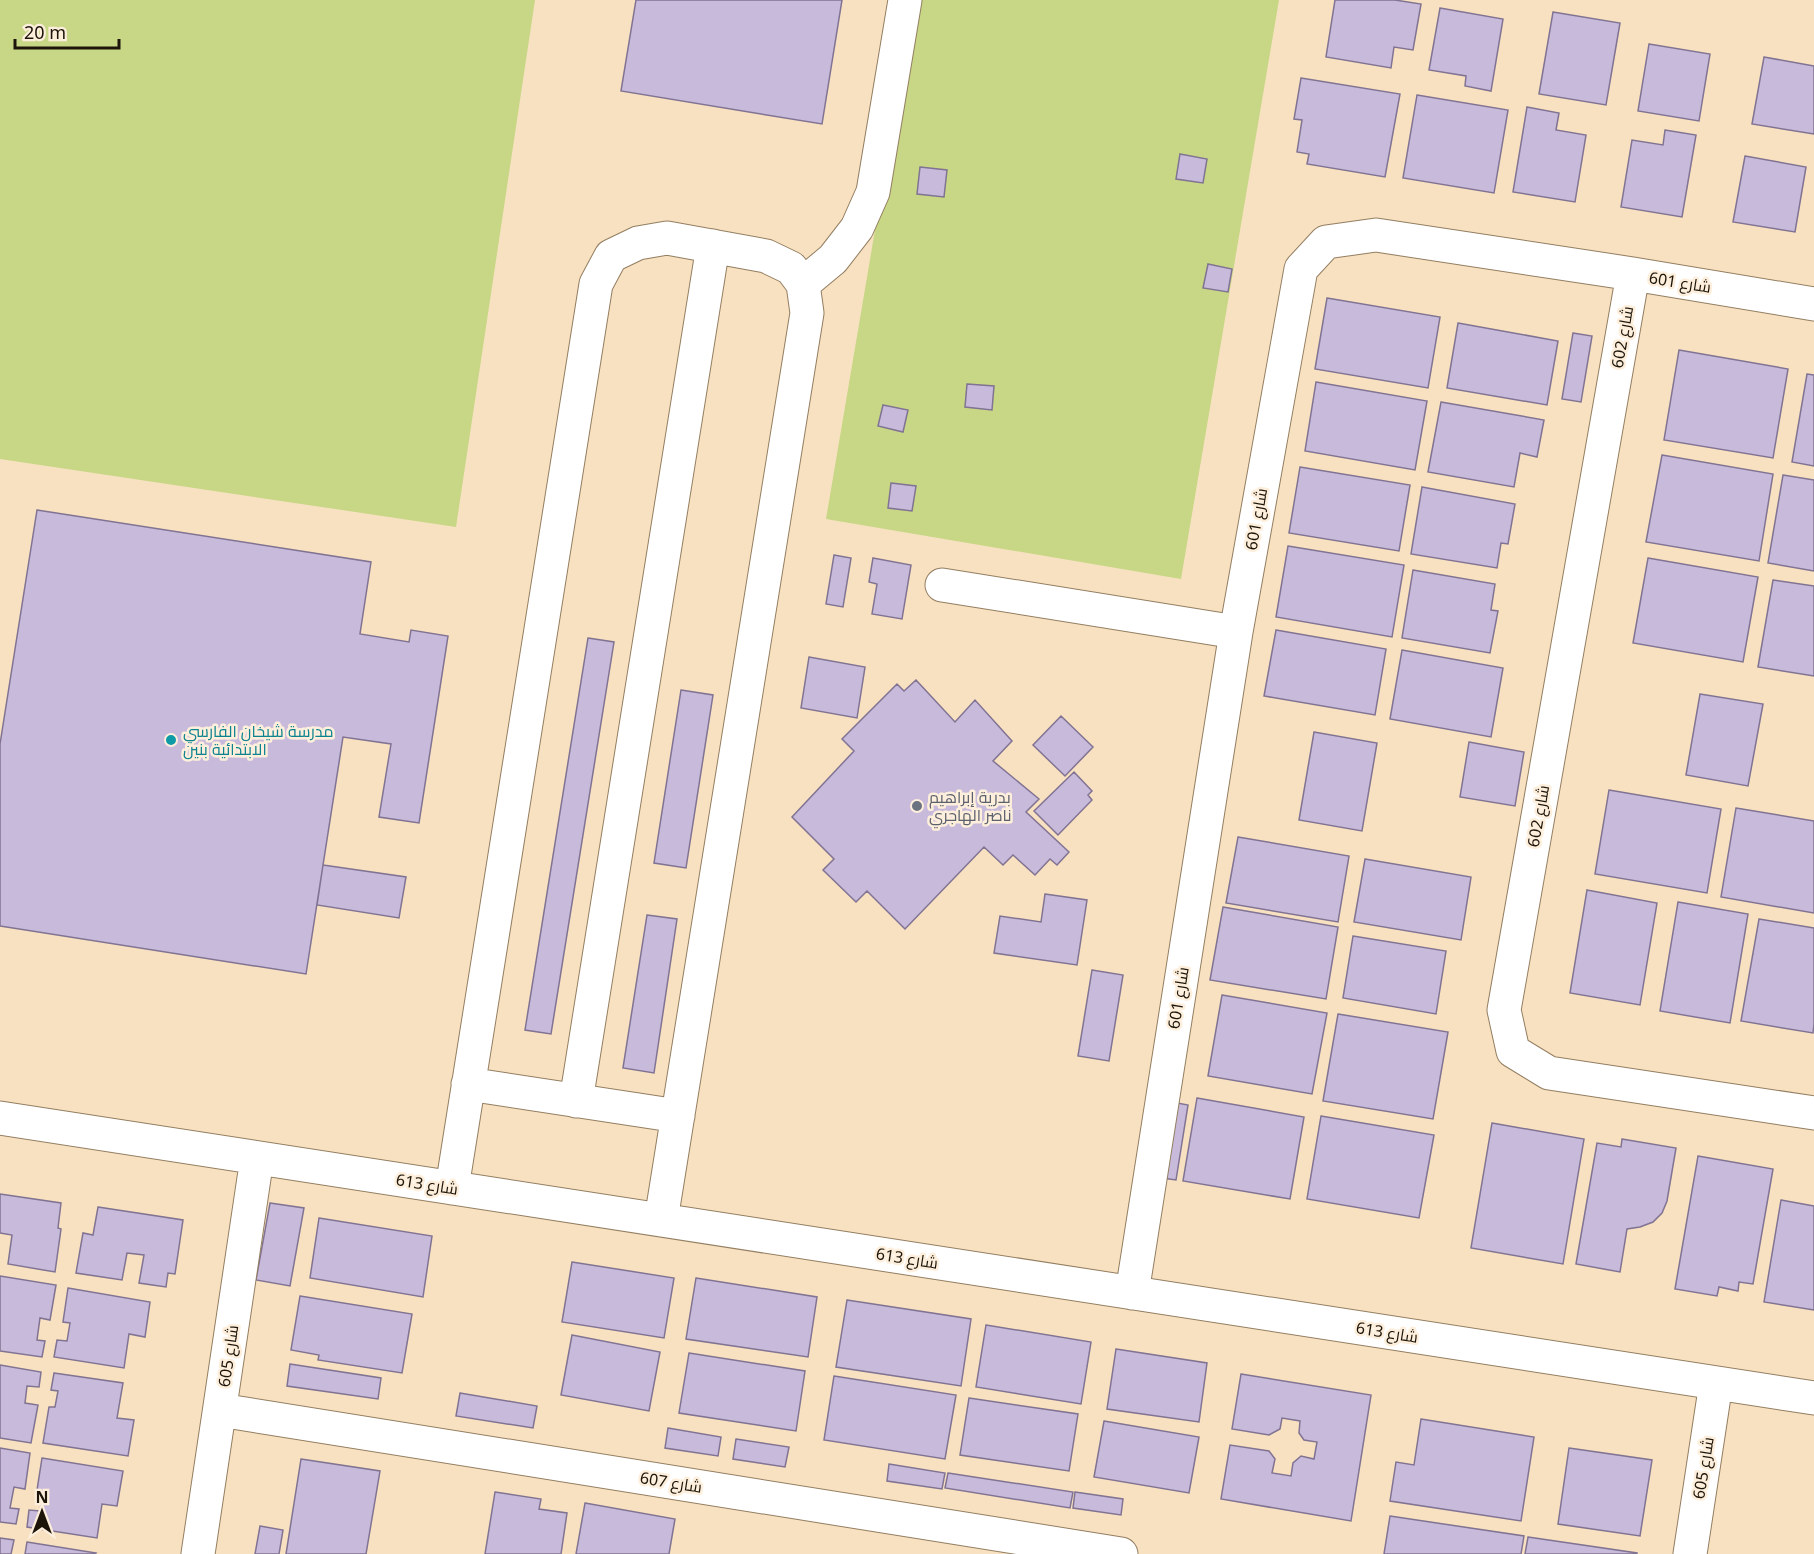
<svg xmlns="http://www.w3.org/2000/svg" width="1814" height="1554" font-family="'Noto Sans',Cairo,sans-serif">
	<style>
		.green { fill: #c7d785 }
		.building { fill: #c8badb; stroke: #817392; stroke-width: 1.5 }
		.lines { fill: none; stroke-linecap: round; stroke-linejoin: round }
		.minor-casing { stroke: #937e61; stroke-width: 35 }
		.minor { stroke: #fff; stroke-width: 33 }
		.culture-dot { fill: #0f9aa8; stroke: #fdefdc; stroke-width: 2 }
		.worship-dot { fill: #6b7280; stroke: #fdefdc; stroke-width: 2 }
		.labels { text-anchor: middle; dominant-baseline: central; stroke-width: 5; stroke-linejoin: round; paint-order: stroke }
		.street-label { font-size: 16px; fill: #1d150a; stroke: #fdefdc }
		.culture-label { font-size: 16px; fill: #0d838f; stroke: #fdefdc; text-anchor: start }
		.worship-label { font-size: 16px; fill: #5b616d; stroke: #fdefdc; text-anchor: start }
	</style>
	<rect width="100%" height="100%" fill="#f8e1c1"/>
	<path class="green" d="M 0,0 L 535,0 L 456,527 L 0,459 Z
		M 914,0 L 1279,0 L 1181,579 L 826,519 Z"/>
	<path class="building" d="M 636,0 L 842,0 L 822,124 L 621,91 Z
		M 1335,0 L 1395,0 L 1421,4 L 1413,50 L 1394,47 L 1391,68 L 1326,57 Z
		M 1440,8 L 1503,19 L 1491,91 L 1465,86 L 1466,76 L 1429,70 Z
		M 1553,12 L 1620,23 L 1606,105 L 1539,94 Z
		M 1649,44 L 1710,54 L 1699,121 L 1638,111 Z
		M 1764,57 L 1814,66 L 1814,134 L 1752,124 Z
		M 1301,78 L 1400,94 L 1385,177 L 1307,164 L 1309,154 L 1297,152 L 1302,120 L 1294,119 Z
		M 1417,95 L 1508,110 L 1494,193 L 1403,178 Z
		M 1527,107 L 1559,113 L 1556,130 L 1586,135 L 1575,202 L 1513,192 Z
		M 1665,130 L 1696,135 L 1682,217 L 1621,207 L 1632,140 L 1663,145 Z
		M 1180,154 L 1207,159 L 1203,183 L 1176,179 Z
		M 1745,156 L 1806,167 L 1795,232 L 1733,222 Z
		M 920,167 L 947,170 L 944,197 L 917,194 Z
		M 1208,264 L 1232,269 L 1228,292 L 1203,288 Z
		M 1327,298 L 1440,317 L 1428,388 L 1315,369 Z
		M 1458,323 L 1558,341 L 1547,405 L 1447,388 Z
		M 1573,333 L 1592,336 L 1581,402 L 1562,399 Z
		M 1679,350 L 1788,369 L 1773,458 L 1664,440 Z
		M 1807,374 L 1814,375 L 1814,466 L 1792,462 Z
		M 1316,382 L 1427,401 L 1415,470 L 1305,451 Z
		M 967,384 L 994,386 L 992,410 L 965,407 Z
		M 1441,402 L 1544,420 L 1537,457 L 1520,453 L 1514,487 L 1428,472 Z
		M 883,405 L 908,410 L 903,432 L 878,426 Z
		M 1662,455 L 1773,474 L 1759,561 L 1646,542 Z
		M 1300,467 L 1410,485 L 1399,551 L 1289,533 Z
		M 1783,475 L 1814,480 L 1814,571 L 1768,563 Z
		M 891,483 L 916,486 L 912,511 L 888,508 Z
		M 1422,487 L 1515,504 L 1508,544 L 1501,543 L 1497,568 L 1411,554 Z
		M 37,510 L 371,562 L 360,634 L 409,642 L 411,630 L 448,636 L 419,823 L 379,817 L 391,744 L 343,737 L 306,974 L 0,926 L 0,744 Z
		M 1288,546 L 1404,565 L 1392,637 L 1276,617 Z
		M 834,555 L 851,558 L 843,607 L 826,604 Z
		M 873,558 L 911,565 L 902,619 L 872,614 L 877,584 L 869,582 Z
		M 1648,558 L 1758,577 L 1743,662 L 1633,643 Z
		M 1413,570 L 1495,584 L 1491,610 L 1498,611 L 1490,653 L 1402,638 Z
		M 1773,580 L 1814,586 L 1814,676 L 1758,667 Z
		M 1276,630 L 1386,649 L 1375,715 L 1264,696 Z
		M 588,638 L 614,642 L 551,1034 L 525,1030 Z
		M 1402,650 L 1503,668 L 1491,737 L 1390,719 Z
		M 809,657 L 865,667 L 857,718 L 801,708 Z
		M 916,680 L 955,722 L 975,700 L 1012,741 L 993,761 L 1039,799 L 1026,812 L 1069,852 L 1057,865 L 1050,859 L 1035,875 L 1013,855 L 1003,865 L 984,847 L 905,929 L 867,891 L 856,902 L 823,870 L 834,859 L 792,817 L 854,751 L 842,739 L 897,684 L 904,691 Z
		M 681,690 L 713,695 L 686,868 L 654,863 Z
		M 1700,694 L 1763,704 L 1748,786 L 1686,775 Z
		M 1061,716 L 1093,747 L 1065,776 L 1033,745 Z
		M 1314,732 L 1377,743 L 1362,831 L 1299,820 Z
		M 1469,742 L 1524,752 L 1515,806 L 1460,797 Z
		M 1074,772 L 1092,791 L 1088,795 L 1092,800 L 1058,835 L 1034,811 Z
		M 1609,790 L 1721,809 L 1707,893 L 1595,874 Z
		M 1736,808 L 1814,821 L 1814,913 L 1721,897 Z
		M 1238,837 L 1349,856 L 1338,922 L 1226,903 Z
		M 1365,859 L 1471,877 L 1461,940 L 1354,922 Z
		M 323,865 L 406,877 L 399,918 L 317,905 Z
		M 1587,890 L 1657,903 L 1640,1005 L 1570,993 Z
		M 1045,894 L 1087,900 L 1077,965 L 994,953 L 1000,916 L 1041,922 Z
		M 1678,902 L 1748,914 L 1730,1023 L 1660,1011 Z
		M 1223,907 L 1338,927 L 1326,999 L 1210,980 Z
		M 647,915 L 677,919 L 654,1073 L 623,1068 Z
		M 1759,919 L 1814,928 L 1814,1024 L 1813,1033 L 1741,1021 Z
		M 1353,936 L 1446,951 L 1436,1014 L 1343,998 Z
		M 1092,970 L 1123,975 L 1109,1061 L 1078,1056 Z
		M 1222,995 L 1327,1013 L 1312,1094 L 1208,1076 Z
		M 1338,1014 L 1448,1032 L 1433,1119 L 1323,1101 Z
		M 1197,1098 L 1304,1117 L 1290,1199 L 1183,1181 Z
		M 1167,1101 L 1188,1105 L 1176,1180 L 1155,1177 Z
		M 1321,1116 L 1434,1135 L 1419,1218 L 1307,1199 Z
		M 1492,1123 L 1584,1139 L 1563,1264 L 1471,1248 Z
		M 1622,1139 L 1676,1148 L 1667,1201 L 1662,1213 L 1653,1222 L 1640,1227 L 1627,1229 L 1620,1272 L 1576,1264 L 1597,1143 L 1621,1147 Z
		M 1698,1156 L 1773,1169 L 1753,1284 L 1739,1282 L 1738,1291 L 1719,1287 L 1717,1296 L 1675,1289 Z
		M 0,1194 L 61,1203 L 58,1228 L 61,1229 L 55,1272 L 8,1264 L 12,1235 L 0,1233 Z
		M 1781,1200 L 1814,1206 L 1814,1310 L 1764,1302 Z
		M 270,1203 L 304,1208 L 290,1286 L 256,1280 Z
		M 98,1207 L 183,1220 L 175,1274 L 168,1273 L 166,1287 L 139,1283 L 144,1255 L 127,1253 L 122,1280 L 76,1273 L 83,1233 L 93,1235 Z
		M 319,1218 L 432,1236 L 423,1297 L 310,1278 Z
		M 572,1262 L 674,1278 L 664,1338 L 562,1322 Z
		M 0,1276 L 56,1285 L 50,1320 L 40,1318 L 37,1340 L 45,1341 L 42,1357 L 0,1351 Z
		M 696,1278 L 817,1297 L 808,1357 L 686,1339 Z
		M 68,1288 L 150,1302 L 145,1337 L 129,1334 L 124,1368 L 54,1357 L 57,1340 L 67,1341 L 70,1323 L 63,1322 Z
		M 300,1296 L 412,1314 L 402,1373 L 318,1360 L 319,1355 L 291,1350 Z
		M 847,1300 L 971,1319 L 961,1386 L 836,1367 Z
		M 986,1325 L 1091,1342 L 1081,1404 L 976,1387 Z
		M 572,1335 L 660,1352 L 649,1411 L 561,1395 Z
		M 1116,1349 L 1207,1363 L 1199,1422 L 1107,1409 Z
		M 689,1353 L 805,1371 L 796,1431 L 679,1413 Z
		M 290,1364 L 381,1378 L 378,1399 L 287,1386 Z
		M 0,1365 L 41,1372 L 39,1387 L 27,1386 L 25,1403 L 38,1405 L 31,1443 L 0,1438 Z
		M 54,1373 L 123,1383 L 117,1418 L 134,1420 L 128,1456 L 43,1443 L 49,1407 L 55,1407 L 58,1391 L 51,1390 Z
		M 1241,1374 L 1371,1395 L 1351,1521 L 1221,1499 L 1230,1445 L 1269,1451 L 1275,1459 L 1272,1473 L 1291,1476 L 1293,1463 L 1301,1456 L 1314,1459 L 1317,1442 L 1304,1440 L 1299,1433 L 1300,1421 L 1282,1418 L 1280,1429 L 1269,1435 L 1232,1429 Z
		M 834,1376 L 956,1395 L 945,1459 L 824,1440 Z
		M 460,1393 L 537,1406 L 533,1428 L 456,1416 Z
		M 969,1398 L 1078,1414 L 1069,1471 L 960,1455 Z
		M 1421,1419 L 1534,1437 L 1521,1521 L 1390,1501 L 1396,1462 L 1414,1465 Z
		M 1104,1421 L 1199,1437 L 1189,1493 L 1094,1477 Z
		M 668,1428 L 721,1437 L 718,1456 L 665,1448 Z
		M 736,1439 L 789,1447 L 785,1467 L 733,1459 Z
		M 0,1448 L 30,1453 L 25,1489 L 14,1487 L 10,1508 L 19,1509 L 16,1524 L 0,1522 Z
		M 1569,1448 L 1652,1460 L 1640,1536 L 1558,1524 Z
		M 42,1458 L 123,1471 L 117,1506 L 102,1504 L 97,1538 L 27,1527 L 29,1510 L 40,1511 L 43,1492 L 37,1490 Z
		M 301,1459 L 380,1471 L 366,1554 L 286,1554 Z
		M 889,1464 L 945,1473 L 942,1489 L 887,1481 Z
		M 948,1473 L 1073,1492 L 1070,1508 L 945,1488 Z
		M 495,1492 L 541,1499 L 539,1509 L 567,1513 L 561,1554 L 485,1554 Z
		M 1075,1492 L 1123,1499 L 1121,1515 L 1073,1508 Z
		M 585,1503 L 675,1519 L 669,1554 L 576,1554 Z
		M 1390,1516 L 1524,1536 L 1521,1554 L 1384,1554 Z
		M 260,1526 L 283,1530 L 279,1554 L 255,1554 Z
		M 1528,1537 L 1637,1553 L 1637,1554 L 1525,1554 Z
		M 0,1538 L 14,1540 L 11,1554 L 0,1554 Z
		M 27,1542 L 96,1553 L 95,1554 L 25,1554 Z"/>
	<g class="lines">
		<defs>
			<path id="minor" d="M 1633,274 L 1504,1010 L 1513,1051 L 1549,1073 L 1814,1113
				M 803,284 L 833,259 L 857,228 L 873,192 L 905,0
				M 942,585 L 1236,632
				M 468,1084 L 678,1116
				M 576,1101 L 713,246
				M 0,1118 L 1814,1398
				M 452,1188 L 596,284 L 611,256 L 638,243 L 667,238 L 766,256 L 791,268 L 803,284 L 807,313 L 661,1220
				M 1132,1293 L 1236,632 L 1301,269 L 1326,242 L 1376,235 L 1633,274 L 1814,304
				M 220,1410 L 1121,1554
				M 198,1554 L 257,1158
				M 1690,1554 L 1716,1383"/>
		</defs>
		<use href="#minor" class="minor-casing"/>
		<use href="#minor" class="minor"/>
	</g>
	<circle class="culture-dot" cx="171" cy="740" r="6"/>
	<circle class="worship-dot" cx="917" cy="806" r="6"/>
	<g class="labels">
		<g class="street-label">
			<text transform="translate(1680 282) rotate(9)">شارع 601</text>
			<text transform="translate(1622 337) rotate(-80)">شارع 602</text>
			<text transform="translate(1256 519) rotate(-80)">شارع 601</text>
			<text transform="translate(1538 816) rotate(-80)">شارع 602</text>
			<text transform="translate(1178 998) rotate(-81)">شارع 601</text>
			<text transform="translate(427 1184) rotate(9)">شارع 613</text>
			<text transform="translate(907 1258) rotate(9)">شارع 613</text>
			<text transform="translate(1387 1332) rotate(9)">شارع 613</text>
			<text transform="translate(228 1356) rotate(-82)">شارع 605</text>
			<text transform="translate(1703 1468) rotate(-81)">شارع 605</text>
			<text transform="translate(671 1482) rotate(9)">شارع 607</text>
		</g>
		<g class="culture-label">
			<text x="183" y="731">مدرسة شيخان الفارسي<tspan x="183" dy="18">الابتدائية بنين</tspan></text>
		</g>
		<g class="worship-label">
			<text x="929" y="797">بدرية إبراهيم<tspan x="929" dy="18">ناصر الهاجري</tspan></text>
		</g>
	</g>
	<g transform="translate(42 1512)" stroke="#fdefdc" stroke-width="4.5" paint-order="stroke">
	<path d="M0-4.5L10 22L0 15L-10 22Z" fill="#1d150a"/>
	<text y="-9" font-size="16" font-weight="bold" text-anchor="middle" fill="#1d150a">N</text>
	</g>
	<path d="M15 39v9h104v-9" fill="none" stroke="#1d150a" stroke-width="3"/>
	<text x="24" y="39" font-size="18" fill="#1d150a" stroke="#fdefdc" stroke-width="4.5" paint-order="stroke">20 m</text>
</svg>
